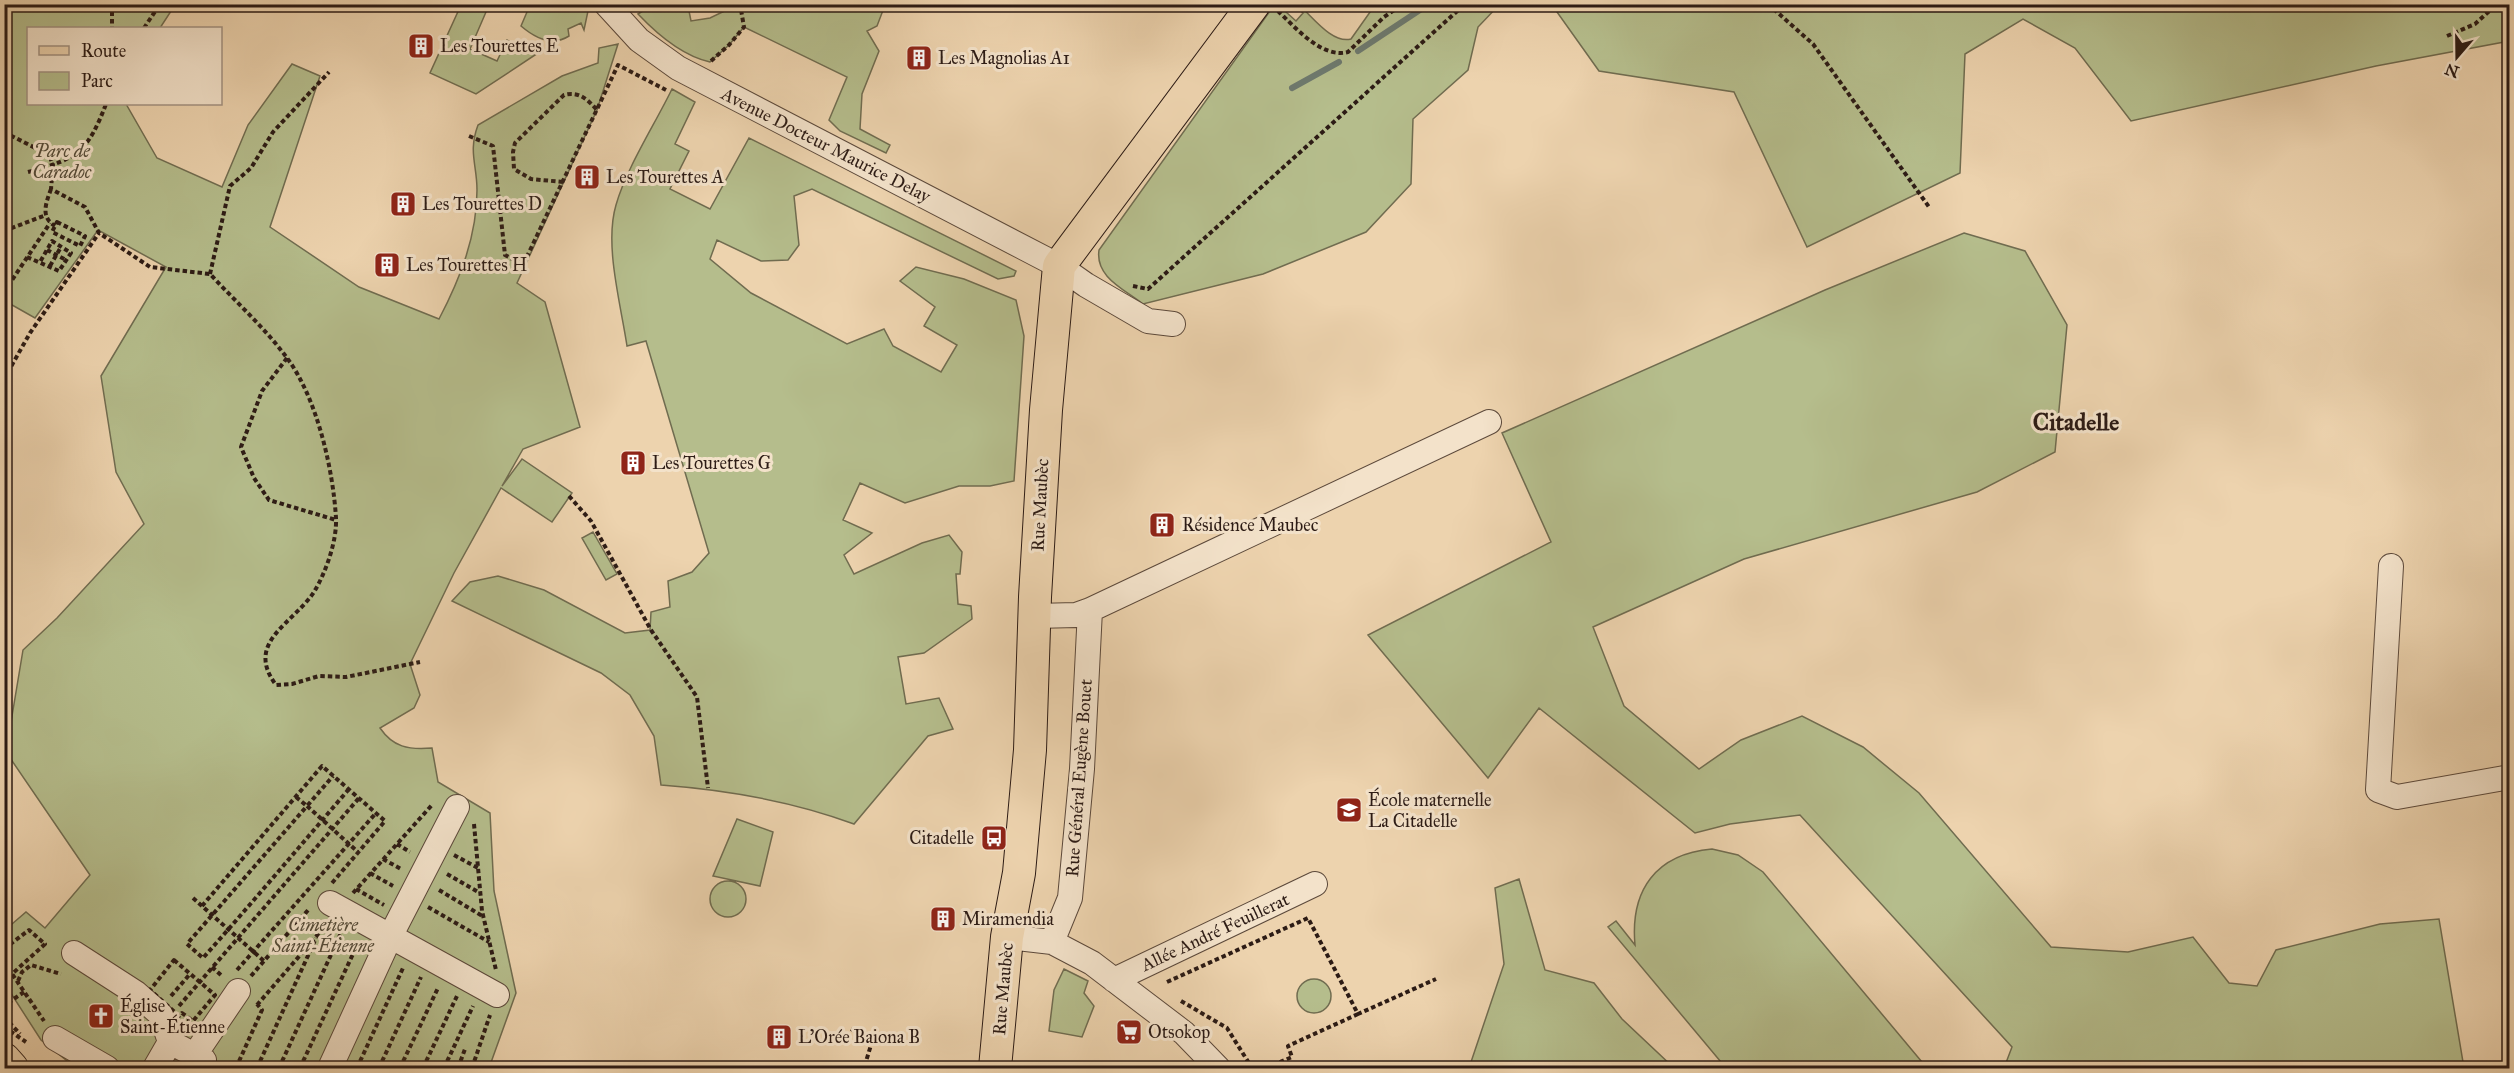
<svg xmlns="http://www.w3.org/2000/svg" width="2514" height="1073" font-family="'IM FELL Great Primer',serif">
	<style>
		.green { fill: #b5bd8c; stroke: #706c50; stroke-width: 1.5 }
		.lines { fill: none; stroke-linecap: round; stroke-linejoin: round }
		.stream { stroke: #6d796e; stroke-width: 6 }
		.minor-casing { stroke: #5c493b; stroke-width: 26 }
		.major-casing { stroke: #2c1b15; stroke-width: 34 }
		.path { stroke: #2c1b15; stroke-width: 4; stroke-dasharray: 4.5 3; stroke-linecap: butt }
		.minor { stroke: #f3e2ca; stroke-width: 24 }
		.major { stroke: #edd3ae; stroke-width: 32 }
		.labels { text-anchor: middle; dominant-baseline: central; stroke-width: 6; stroke-linejoin: round; paint-order: stroke }
		.poi-label { font-size: 18px; fill: #2c1b15; stroke: #f3e2ca; text-anchor: start }
		.street-label { font-size: 18px; fill: #2c1b15; stroke: #f3e2ca }
		.park-label { font-size: 18px; font-style: italic; fill: #554c39; stroke: #f3e2ca }
		.district-label { font-size: 24px; font-weight: bold; fill: #2c1b15; stroke: #f3e2ca }
	</style>
	<rect width="100%" height="100%" fill="#edd3ae"/>
	<filter id="stains"><feTurbulence type="fractalNoise" baseFrequency=".00333" numOctaves="4"/><feColorMatrix values="0 0 0 0 .2 0 0 0 0 .09 0 0 0 0 .02 0 0 0 .5 -.17"/></filter>
	<radialGradient id="worn" r=".72"><stop offset=".6" stop-color="#630" stop-opacity="0"/><stop offset="1" stop-color="#630" stop-opacity=".3"/></radialGradient>
	<path class="green" d="M 1275,4 L 1292,5 L 1286,12 L 1296,21 L 1303,13 L 1293,5 L 1299,5 C 1312,16 1332,44 1351,39 L 1375,5 L 1499,5 L 1478,27 L 1468,70 L 1413,119 L 1411,184 L 1366,232 L 1263,274 L 1143,304 C 1124,289 1095,277 1099,250 Z
		M 2509,4 L 2509,33 L 2504,42 L 2376,66 L 2131,121 L 2075,48 L 2023,19 L 1965,54 L 1960,173 L 1807,247 L 1734,92 L 1599,71 L 1552,5 Z
		M 5,5 L 175,5 L 160,28 L 28,28 L 28,104 L 126,104 L 157,158 L 222,187 L 248,125 L 292,64 L 320,76 L 270,227 L 359,287 L 439,319 C 460,279 477,236 477,190 C 477,164 468,152 478,125 L 562,76 L 598,63 L 599,48 L 618,44 L 597,110 L 517,283 L 545,302 L 580,427 L 523,449 L 502,486 L 522,459 L 572,493 L 552,522 L 501,488 L 454,573 L 410,664 L 420,695 L 414,708 L 380,728 C 393,747 408,750 432,748 L 438,782 L 490,813 L 494,891 L 516,993 L 489,1068 L 76,1068 L 41,1040 L 5,984 L 5,930 L 26,912 L 45,928 L 90,875 L 6,752 L 23,650 L 57,618 L 144,524 L 116,472 L 101,376 L 166,267 L 98,230 L 35,318 L 5,301 Z
		M 461,5 L 489,5 L 470,49 L 497,61 L 507,40 L 535,55 L 476,94 L 430,73 Z
		M 530,5 L 583,5 L 588,11 L 584,30 L 581,23 L 568,29 L 569,36 C 552,47 535,38 521,26 Z
		M 652,5 L 688,6 L 691,21 L 710,18 L 737,5 L 885,5 L 877,26 L 867,31 L 879,51 L 862,94 L 860,129 L 890,145 L 886,153 L 840,131 L 829,120 L 847,77 L 744,27 L 729,45 L 710,62 C 683,56 656,33 638,14 Z
		M 672,89 L 695,102 L 675,144 L 689,151 L 670,189 L 710,209 L 749,138 L 1016,271 L 1014,276 L 998,279 L 812,189 L 794,196 L 799,245 L 788,260 L 761,261 L 717,240 L 710,259 L 751,293 L 847,344 L 884,329 L 893,346 L 941,372 L 957,345 L 924,326 L 935,307 L 900,281 L 916,267 L 964,279 L 1016,300 L 1024,336 L 1014,481 L 990,486 L 959,486 L 905,503 L 860,483 L 843,520 L 872,533 L 844,555 L 854,574 L 922,543 L 949,535 L 962,552 L 960,574 L 956,574 L 958,604 L 971,606 L 972,619 L 924,653 L 898,657 L 906,704 L 939,698 L 953,729 L 928,736 L 854,824 C 792,801 728,790 661,785 L 654,736 L 630,695 L 601,673 L 452,601 L 470,582 L 498,576 L 544,590 L 625,633 L 650,630 L 651,612 L 670,607 L 668,581 L 692,572 L 709,553 L 646,341 L 627,346 C 621,305 604,245 616,205 C 626,169 655,124 672,89 Z
		M 1964,233 L 2025,251 L 2067,325 L 2055,452 L 1977,492 L 1744,559 L 1593,627 L 1624,706 L 1699,769 L 1741,740 L 1802,716 L 1863,747 L 1919,793 L 2051,947 L 2128,952 L 2193,937 L 2229,983 L 2257,986 L 2276,950 L 2380,924 L 2439,919 L 2464,1068 L 2004,1068 L 2012,1047 L 1800,815 L 1730,824 L 1695,833 L 1539,708 L 1488,778 L 1368,635 L 1551,542 L 1502,433 L 1825,290 Z
		M 593,532 L 617,574 L 606,580 L 582,538 Z
		M 737,819 L 773,832 L 760,886 L 713,876 Z
		M 1712,849 L 1738,855 L 1763,872 L 1927,1068 L 1726,1068 L 1608,927 L 1616,921 L 1635,945 C 1630,890 1656,854 1712,849 Z
		M 1519,879 L 1545,970 L 1594,983 L 1622,1019 L 1674,1068 L 1469,1068 L 1504,964 L 1495,888 Z
		M710 899a18 18 0 1 1 36 0a18 18 0 1 1-36 0Z
		M 1064,969 L 1088,981 L 1084,993 L 1094,1006 L 1082,1037 L 1049,1031 L 1054,990 Z
		M1297 996a17 17 0 1 1 34 0a17 17 0 1 1-34 0Z"/>
	<g class="lines">
		<path class="stream" d="M 1358,51 L 1429,4
			M 1292,88 L 1339,62"/>
		<defs>
			<path id="minor" d="M 606,4 L 639,40 L 678,68 L 1059,266 L 1086,285 L 1148,321 L 1173,324
				M 2391,566 L 2378,790 L 2397,797 L 2510,777
				M 1035,616 L 1076,615 L 1090,610 L 1489,422
				M 330,903 L 497,995
				M 1007,937 L 1052,942 L 1092,963 L 1184,1033 L 1218,1068
				M 1052,942 L 1070,898 L 1082,769 L 1090,610
				M 74,953 L 136,993 L 161,1015 L 170,1042
				M 1114,980 L 1315,884
				M 55,1038 L 107,1068
				M 194,1056 L 238,991
				M 155,1068 L 170,1042 L 204,1060 L 201,1068
				M 330,1068 L 391,935 L 457,807"/>
			<path id="major" d="M 4,1059 L 12,1068
				M 995,1068 L 1007,937 L 1019,873 L 1030,750 L 1035,597 L 1046,410 L 1059,266 L 1254,4"/>
		</defs>
		<use href="#minor" class="minor-casing"/>
		<use href="#major" class="major-casing"/>
		<path class="path" d="M 112,4 L 112,28
			M 1768,4 L 1813,44 L 1929,207
			M 1278,11 C 1295,27 1322,59 1348,52 L 1384,17 L 1403,4
			M 144,28 L 160,4
			M 2447,36 L 2475,24 L 2497,4
			M 711,61 L 729,45 L 744,27 L 740,4
			M 4,132 L 49,155 L 53,165 L 51,189 L 85,207 L 99,233 L 150,267 L 210,274 C 235,301 265,328 287,358 C 317,398 333,469 336,518 C 337,541 326,572 314,592 C 293,624 244,642 276,685 L 292,684 L 319,676 L 346,677 L 420,662
			M 469,136 L 493,146 L 505,255 L 523,265 L 618,65 L 666,90
			M 28,172 C 78,159 88,151 106,104
			M 563,182 L 531,179 L 514,169 L 513,152 L 515,143 L 564,95 C 579,91 587,99 597,110
			M 51,189 C 46,203 40,217 55,226
			M 57,222 L 85,236 L 80,246 L 52,232 Z
			M 4,231 L 46,215
			M 47,250 L 66,260
			M 27,257 L 59,271 L 71,253 L 52,241 L 40,262
			M 50,266 L 61,247
			M 210,274 L 230,186 L 251,168 L 273,132 L 329,72
			M 1133,286 L 1148,289 L 1465,4
			M 4,292 L 50,223
			M 287,358 L 262,391 L 241,447 L 254,478 L 269,500 L 336,520
			M 4,379 L 30,333 L 99,233
			M 569,496 L 591,521 L 651,630 L 697,697 L 708,788
			M 349,789 C 300,846 252,903 203,958 L 187,944 L 307,806 L 358,852
			M 296,797 L 307,806 L 333,776
			M 474,824 L 482,911 L 496,970
			M 397,844 L 410,852
			M 454,855 L 478,868
			M 383,859 L 401,869
			M 370,873 L 393,886
			M 447,874 L 480,893
			M 356,889 L 384,905
			M 439,890 L 484,917
			M 353,893 L 432,805
			M 193,898 L 264,961
			M 202,906 L 322,766 L 385,821 L 332,883
			M 428,907 L 489,942
			M 4,949 L 29,930 L 45,944 L 12,974
			M 174,960 L 215,995 L 193,1021 L 182,1013 L 179,1016 L 150,990 Z
			M 4,962 L 44,1021
			M 212,967 L 223,977
			M 237,970 L 376,813
			M 251,976 L 309,909
			M 18,981 L 22,972 L 31,965 L 61,974
			M 1167,982 L 1308,918 L 1358,1014 L 1436,979
			M 171,996 L 190,974
			M 1181,1001 L 1227,1028 L 1252,1068
			M 8,1003 L 24,992
			M 257,1005 L 327,924
			M 179,1006 L 359,798
			M 4,1017 L 20,1034
			M 4,1027 L 26,1042
			M 851,1029 L 869,1038 L 871,1045 L 864,1068
			M 236,1068 L 262,1010 L 257,1004
			M 257,1068 L 316,938
			M 279,1068 L 341,933
			M 300,1068 L 359,941
			M 357,1068 L 403,968
			M 379,1068 L 421,977
			M 400,1068 L 438,988
			M 423,1068 L 457,996
			M 444,1068 L 473,1006
			M 458,1068 L 465,1049
			M 472,1068 L 490,1015
			M 1266,1068 L 1292,1057 L 1288,1046 L 1358,1014"/>
		<use href="#minor" class="minor"/>
		<use href="#major" class="major"/>
	</g>
	<defs>
		<symbol id="building-square" viewBox="-11 -11 22 22"><rect x="-9" y="-9" width="18" height="18" rx="4" fill="#8f2418" stroke="#f3e2ca"/><path d="M-4-6H4V6H1V3H-1V6H-4ZM-2.5-4.3h1.7v1.8h-1.7ZM.8-4.3h1.7v1.8H.8ZM-2.5-1h1.7V.8h-1.7ZM.8-1h1.7V.8H.8Z" fill="#fff"/></symbol>
		<symbol id="school-square" viewBox="-11 -11 22 22"><rect x="-9" y="-9" width="18" height="18" rx="4" fill="#8f2418" stroke="#f3e2ca"/><path d="M0-5L7-2L0 1L-7-2ZM-4 1L0 2.5L4 1V4Q0 6-4 4Z" fill="#fff"/></symbol>
		<symbol id="bus-square" viewBox="-11 -11 22 22"><rect x="-9" y="-9" width="18" height="18" rx="4" fill="#8f2418" stroke="#f3e2ca"/><path d="M-5-6H5V4H4V6H2V4H-2V6H-4V4H-5ZM-3.5-4V0h7V-4ZM-3.5 1.2v1.5H-2V1.2ZM2 1.2v1.5H3.5V1.2Z" fill="#fff"/></symbol>
		<symbol id="church-square" viewBox="-11 -11 22 22"><rect x="-9" y="-9" width="18" height="18" rx="4" fill="#8f2418" stroke="#f3e2ca"/><path d="M-1.2-6h2.4v3.5h3.3v2.4h-3.3V6h-2.4V-.1h-3.3v-2.4h3.3Z" fill="#fff"/></symbol>
		<symbol id="supermarket-square" viewBox="-11 -11 22 22"><rect x="-9" y="-9" width="18" height="18" rx="4" fill="#8f2418" stroke="#f3e2ca"/><path d="M-6-5.5h2.5l.6 2H6L4.5 2H-2.5L-4.4-4H-6ZM-1.5 3.2a1.3 1.3 0 1 0 .1 0ZM3 3.2a1.3 1.3 0 1 0 .1 0Z" fill="#fff"/></symbol>
	</defs>
	<g fill-rule="evenodd">
		<use href="#building-square" x="406" y="31" width="30" height="30"/>
		<use href="#building-square" x="904" y="43" width="30" height="30"/>
		<use href="#building-square" x="572" y="162" width="30" height="30"/>
		<use href="#building-square" x="388" y="189" width="30" height="30"/>
		<use href="#building-square" x="372" y="250" width="30" height="30"/>
		<use href="#building-square" x="618" y="448" width="30" height="30"/>
		<use href="#building-square" x="1147" y="510" width="30" height="30"/>
		<use href="#school-square" x="1334" y="795" width="30" height="30"/>
		<use href="#bus-square" x="979" y="823" width="30" height="30"/>
		<use href="#building-square" x="928" y="904" width="30" height="30"/>
		<use href="#church-square" x="86" y="1001" width="30" height="30"/>
		<use href="#supermarket-square" x="1114" y="1017" width="30" height="30"/>
		<use href="#building-square" x="764" y="1022" width="30" height="30"/>
	</g>
	<g class="labels">
		<g class="poi-label">
			<text x="440" y="46">Les Tourettes E</text>
			<text x="938" y="58">Les Magnolias A1</text>
			<text x="606" y="177">Les Tourettes A</text>
			<text x="422" y="204">Les Tourettes D</text>
			<text x="406" y="265">Les Tourettes H</text>
			<text x="652" y="463">Les Tourettes G</text>
			<text x="1182" y="525">Résidence Maubec</text>
			<text x="1368" y="800">École maternelle<tspan x="1368" dy="21">La Citadelle</tspan></text>
			<text x="974" y="838" text-anchor="end">Citadelle</text>
			<text x="962" y="919">Miramendia</text>
			<text x="120" y="1006">Église<tspan x="120" dy="21">Saint-Étienne</tspan></text>
			<text x="1148" y="1032">Otsokop</text>
			<text x="798" y="1037">L'Orée Baiona B</text>
		</g>
		<g class="street-label">
			<text transform="translate(826 145) rotate(27)">Avenue Docteur Maurice Delay</text>
			<text transform="translate(1040 505) rotate(-87)">Rue Maubèc</text>
			<text transform="translate(1079 778) rotate(-86)">Rue Général Eugène Bouet</text>
			<text transform="translate(1215 932) rotate(-25)">Allée André Feuillerat</text>
			<text transform="translate(1003 989) rotate(-85)">Rue Maubèc</text>
		</g>
		<g class="park-label">
			<text x="62" y="151">Parc de<tspan x="62" dy="21">Caradoc</tspan></text>
			<text x="323" y="925">Cimetière<tspan x="323" dy="21">Saint-Étienne</tspan></text>
		</g>
		<g class="district-label">
			<text x="2076" y="422">Citadelle</text>
		</g>
	</g>
	<rect width="2514" height="1073" fill="none" stroke="#edd3ae" stroke-width="24"/>
	<rect x="6" y="6" width="2502" height="1061" fill="none" stroke="#2c1b15" stroke-width="3"/>
	<rect x="12" y="12" width="2490" height="1049" fill="none" stroke="#2c1b15" stroke-width="1.5"/>
	<rect x="27" y="27" width="195" height="78" fill="#f3e2ca" stroke="#a39282" stroke-width="1.5"/>
	<rect x="39" y="46" width="30" height="9" fill="#edd3ae" stroke="#a39282" stroke-width="1.5"/>
	<text x="81" y="57" font-size="18" fill="#2c1b15">Route</text>
	<rect x="39" y="72" width="30" height="18" fill="#b5bd8c" stroke="#a39282" stroke-width="1.5"/>
	<text x="81" y="87" font-size="18" fill="#2c1b15">Parc</text>
	<g transform="translate(2457 57) rotate(200)" stroke="#f3e2ca" stroke-width="4.5" paint-order="stroke">
	<path d="M0-4.5L10 22L0 15L-10 22Z" fill="#2c1b15"/>
	<text y="-9" font-size="16" font-weight="bold" text-anchor="middle" fill="#2c1b15">N</text>
	</g>
	<rect width="100%" height="100%" filter="url(#stains)"/>
	<rect width="100%" height="100%" fill="url(#worn)"/>
</svg>
